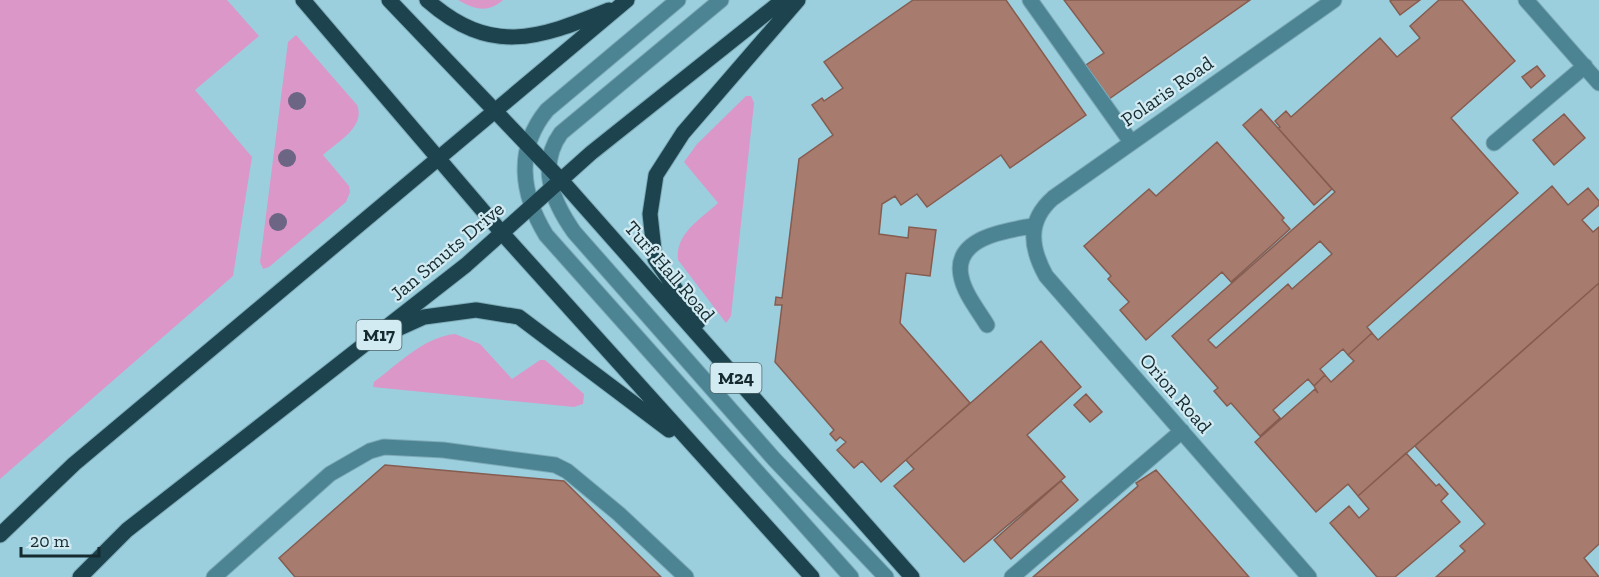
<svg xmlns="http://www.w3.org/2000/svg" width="1599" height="577" font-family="'Zilla Slab',serif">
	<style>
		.green { fill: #db97c8 }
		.building { fill: #a77c6f; stroke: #865c50; stroke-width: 1.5; fill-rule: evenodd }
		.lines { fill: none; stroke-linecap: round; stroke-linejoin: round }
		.minor-casing { stroke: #7eabb8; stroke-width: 17 }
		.major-casing { stroke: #7eabb8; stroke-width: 17 }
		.minor { stroke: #4d8493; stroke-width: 15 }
		.major { stroke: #1d444e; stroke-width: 15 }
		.tree { fill: #6c6584 }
		.labels { text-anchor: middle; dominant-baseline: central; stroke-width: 4.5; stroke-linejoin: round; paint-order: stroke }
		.shield { fill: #d2ebf3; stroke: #4e656a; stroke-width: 1.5 }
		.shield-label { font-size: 18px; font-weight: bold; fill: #162b30 }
		.street-label { font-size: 20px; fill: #162b30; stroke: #d2ebf3 }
	</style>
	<rect width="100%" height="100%" fill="#9bcfde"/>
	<path class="green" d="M 0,0 L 227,0 L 259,36 L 195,90 L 252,157 L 233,276 L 0,479 Z
		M 458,0 L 503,0 C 487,14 474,9 458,0 Z
		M 296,35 L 357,105 C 366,127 337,142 323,155 L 349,186 L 350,192 L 346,202 L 269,267 L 263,269 L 260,262 L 288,42 Z
		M 746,96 L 751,96 L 754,103 L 731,316 L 726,323 L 678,260 C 675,233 701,219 718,203 L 684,162 L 697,144 Z
		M 455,334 L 480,344 L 512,379 L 540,360 L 545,360 L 584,394 L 583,404 L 574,407 L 373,387 L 374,382 C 398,364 424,337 455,334 Z"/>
	<path class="building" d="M 913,0 L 1006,0 L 1086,115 L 1010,168 L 1001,155 L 927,207 L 917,194 L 901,205 L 895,196 L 882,204 L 879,234 L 908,238 L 909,227 L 936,230 L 930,276 L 906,273 L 900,323 L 970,403 L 881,482 L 862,461 L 854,468 L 837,450 L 846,442 L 840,437 L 836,441 L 830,434 L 834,430 L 775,362 L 782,305 L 775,305 L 776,297 L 782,298 L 799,159 L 833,135 L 812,105 L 822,98 L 824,101 L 843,88 L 824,62 Z
		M 1064,0 L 1250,0 L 1109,99 L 1086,65 L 1104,53 Z
		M 1392,0 L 1420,0 L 1400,15 L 1390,1 Z
		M 1439,0 L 1462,0 L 1515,61 L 1451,118 L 1518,193 L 1367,327 L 1372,333 L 1348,355 L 1343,349 L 1320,369 L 1325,375 L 1314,386 L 1308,379 L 1273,410 L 1280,418 L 1260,436 L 1231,403 L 1227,406 L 1214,391 L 1218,388 L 1172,336 L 1335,192 L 1278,128 L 1280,127 L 1275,121 L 1286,111 L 1291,117 L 1380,38 L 1397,57 L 1420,38 L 1410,26 ZM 1320,241 L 1332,254 L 1292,289 L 1288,284 L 1216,348 L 1208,340 Z
		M 1537,66 L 1545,76 L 1531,88 L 1522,77 Z
		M 1261,109 L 1332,189 L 1314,205 L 1243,125 Z
		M 1564,114 L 1585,138 L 1554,165 L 1533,140 Z
		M 1217,142 L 1284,218 L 1282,220 L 1290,229 L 1231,282 L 1222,272 L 1146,340 L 1120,310 L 1129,302 L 1108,279 L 1111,276 L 1084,246 L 1149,189 L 1156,196 Z
		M 1552,186 L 1568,205 L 1588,188 L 1599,201 L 1599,205 L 1582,220 L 1593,232 L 1599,227 L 1599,283 L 1358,496 L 1348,484 L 1316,512 L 1255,442 L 1315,389 L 1318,393 L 1314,386 L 1325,375 L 1331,382 L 1354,361 L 1348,355 L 1372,333 L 1378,340 Z
		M 1599,283 L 1599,544 L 1584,558 L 1599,577 L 1436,577 L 1465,551 L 1460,546 L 1485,524 L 1415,446 Z
		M 1041,341 L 1081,387 L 1027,435 L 1065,477 L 964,562 L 894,486 L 914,469 L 906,460 Z
		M 1086,394 L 1102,412 L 1090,422 L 1074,405 Z
		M 1406,453 L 1436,486 L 1439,484 L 1448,494 L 1441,501 L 1460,522 L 1395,577 L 1377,577 L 1330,523 L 1349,506 L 1359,518 L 1369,509 L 1358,496 Z
		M 385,465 L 564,481 L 661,577 L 295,577 L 279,558 Z
		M 1156,470 L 1249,577 L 1033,577 L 1138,486 L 1136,483 Z
		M 1061,481 L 1078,500 L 1011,559 L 994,540 Z"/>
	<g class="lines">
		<defs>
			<path id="minor" d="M 678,0 L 547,110 C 515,149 521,194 546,235 L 851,577
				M 721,0 L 561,133 C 537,166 553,202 574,232 L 774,459 L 886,577
				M 1030,0 L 1131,142
				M 1526,0 L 1599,83
				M 1494,143 L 1585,66
				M 987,325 C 978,310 964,293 961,276 C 953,237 1008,230 1033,226
				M 214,577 L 330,474 L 370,451 L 384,447 L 443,450 L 555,465 L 567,471 L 619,514 L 686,577
				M 1012,577 L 1182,431
				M 1309,577 L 1046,276 C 1030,247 1027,221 1053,198 L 1334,0"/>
			<path id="major" d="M 303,0 L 502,233 L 812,577
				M 389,0 L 561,180 L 912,577
				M 427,0 C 491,56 537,39 609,10
				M 698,322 L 655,259 L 650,214 L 656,175 L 683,133 L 798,0
				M 393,331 L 424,317 L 476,310 L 519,317 L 669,430
				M 0,535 L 74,464 L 627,0
				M 80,577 L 127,530 L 466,265 L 591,153 L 783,0"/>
		</defs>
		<use href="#minor" class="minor-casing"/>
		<use href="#major" class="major-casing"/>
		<use href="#minor" class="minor"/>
		<use href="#major" class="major"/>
	</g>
	<g class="tree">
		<circle cx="297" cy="101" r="9"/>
		<circle cx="287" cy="158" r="9"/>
		<circle cx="278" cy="222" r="9"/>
	</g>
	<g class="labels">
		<g class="shield">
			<rect x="356.5" y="320" width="45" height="30" rx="4.5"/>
			<rect x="710.5" y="363" width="51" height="30" rx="4.5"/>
		</g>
		<g class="shield-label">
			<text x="379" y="335">M17</text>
			<text x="736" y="378">M24</text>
		</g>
		<g class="street-label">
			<text transform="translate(1167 91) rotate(-35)">Polaris Road</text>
			<text transform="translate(447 251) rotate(-40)">Jan Smuts Drive</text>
			<text transform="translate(670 271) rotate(49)">Turf Hall Road</text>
			<text transform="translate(1176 393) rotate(49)">Orion Road</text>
		</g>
	</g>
	<path d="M21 547v9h78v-9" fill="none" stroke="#162b30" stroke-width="3"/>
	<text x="30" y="547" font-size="18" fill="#162b30" stroke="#d2ebf3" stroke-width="4.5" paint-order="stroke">20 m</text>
</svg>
